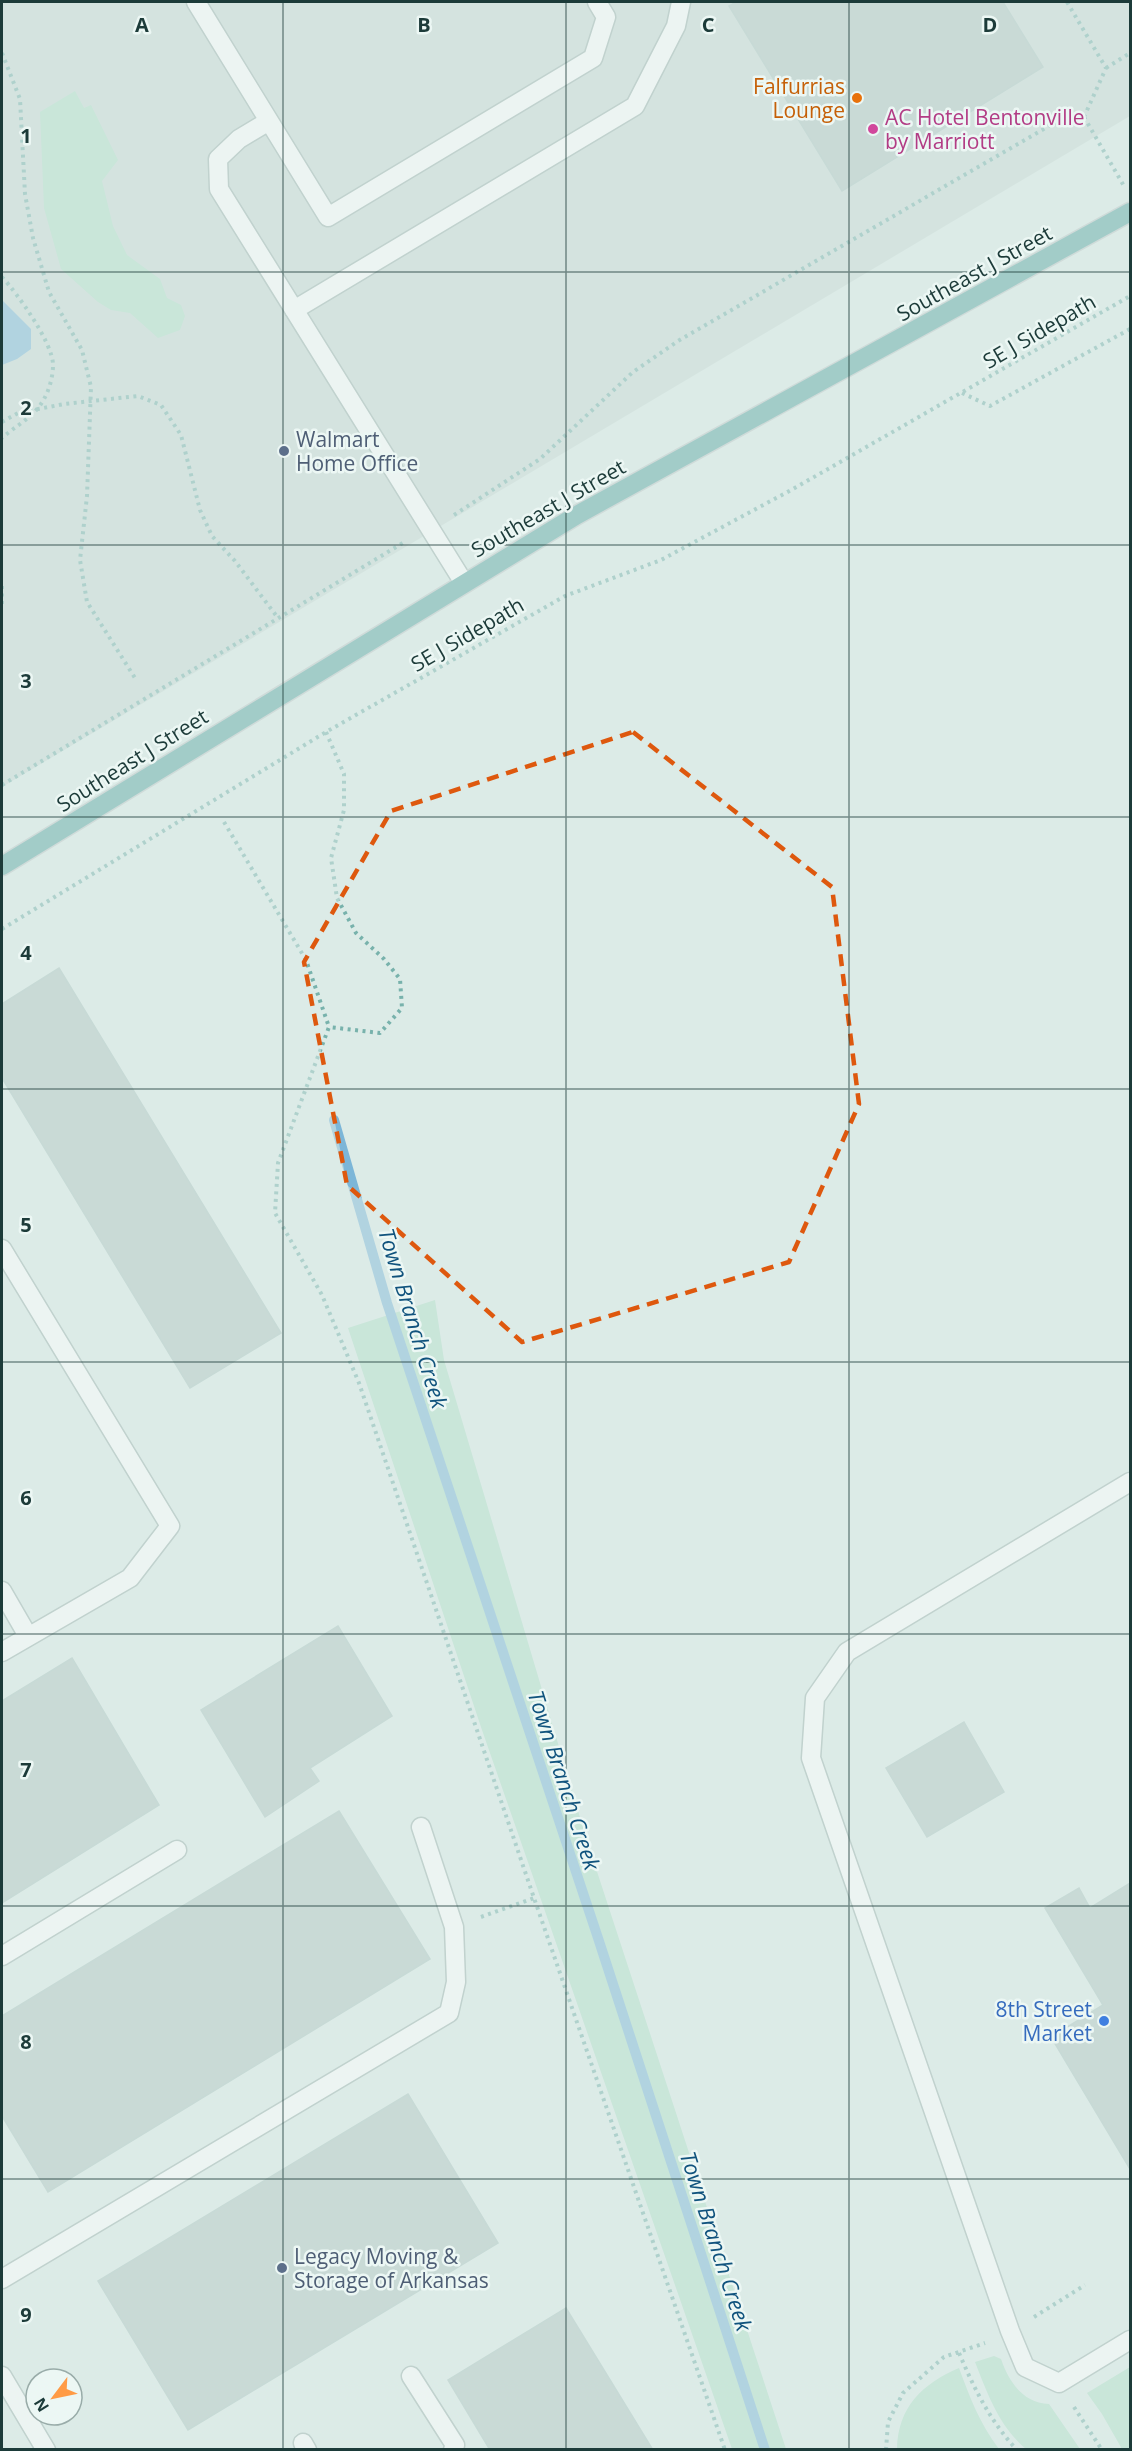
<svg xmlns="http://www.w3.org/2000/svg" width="1132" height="2451" font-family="'Open Sans',sans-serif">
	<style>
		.built { fill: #cadad6 }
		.green { fill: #b1dfc8 }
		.water { fill: #7cb6d8 }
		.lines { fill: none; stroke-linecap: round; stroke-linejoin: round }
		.stream { stroke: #7cb6d8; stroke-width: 10 }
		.building { fill: #b1c5c1; stroke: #aec5c0; stroke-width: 1.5 }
		.minor-casing { stroke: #9fb3af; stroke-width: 21 }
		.major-casing { stroke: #bfc8c8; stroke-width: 21 }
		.path { stroke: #78b2ac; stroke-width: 4; stroke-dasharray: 3 4.5; stroke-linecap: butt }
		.minor { stroke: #fff; stroke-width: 18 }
		.major { stroke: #5ba6a3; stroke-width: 18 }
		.marked { fill: none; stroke: #de580e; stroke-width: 4.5; stroke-dasharray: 12 8; stroke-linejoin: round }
		.grid { fill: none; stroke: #1c3b39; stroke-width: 1.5; stroke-opacity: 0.55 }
		.food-dot { fill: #e8710a; stroke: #ecf7f4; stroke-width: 2 }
		.hotel-dot { fill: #d1479c; stroke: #ecf7f4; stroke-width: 2 }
		.service-dot { fill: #5c6f8a; stroke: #ecf7f4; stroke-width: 2 }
		.shop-dot { fill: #3f7fe0; stroke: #ecf7f4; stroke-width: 2 }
		.labels { text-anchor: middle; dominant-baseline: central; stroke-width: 5; stroke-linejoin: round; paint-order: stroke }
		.food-label { font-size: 21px; fill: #c56008; stroke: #ecf7f4; text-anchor: end }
		.hotel-label { font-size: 21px; fill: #b23c85; stroke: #ecf7f4; text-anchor: start }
		.street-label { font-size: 21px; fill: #1c3b39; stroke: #ecf7f4 }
		.service-label { font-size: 21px; fill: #4e5e75; stroke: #ecf7f4; text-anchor: start }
		.shop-label { font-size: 21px; fill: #366cbe; stroke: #ecf7f4; text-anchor: end }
		.water-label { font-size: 22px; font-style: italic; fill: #10537d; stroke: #ecf7f4 }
		.grid-label { font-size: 20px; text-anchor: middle; font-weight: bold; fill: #1c3b39; stroke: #ecf7f4; stroke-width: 5; stroke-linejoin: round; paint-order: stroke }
	</style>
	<rect width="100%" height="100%" fill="#dcebe7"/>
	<path class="built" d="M 2,2 L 1130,2 L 1130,116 L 2,787 Z"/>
	<path class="green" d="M 75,91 L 84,108 L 91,105 L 118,160 L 102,181 L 113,226 L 127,255 L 160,279 L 167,298 L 181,305 L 185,316 L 180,330 L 158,338 L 130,313 L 111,310 L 98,302 L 61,269 L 44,208 L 40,112 Z
		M 435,1300 L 444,1360 L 587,1841 L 786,2449 L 732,2449 L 482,1730 L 348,1328 Z
		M 994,2356 L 1001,2359 C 1009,2382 1023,2403 1049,2404 L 1080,2449 L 1026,2449 C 999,2426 988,2395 975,2362 Z
		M 1130,2367 L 1130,2449 L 1122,2449 L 1102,2414 L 1087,2393 Z
		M 959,2368 C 970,2398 980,2424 999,2449 L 897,2449 C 898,2407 922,2384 959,2368 Z"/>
	<path class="water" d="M 2,300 L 31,329 L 31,349 L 17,359 L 2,365 Z"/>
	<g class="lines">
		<path class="stream" d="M 334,1120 L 387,1303 L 598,1938 L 765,2450"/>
	</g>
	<path class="building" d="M 736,2 L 1003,2 L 1043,67 L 842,191 L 729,6 Z
		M 59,968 L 281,1333 L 190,1388 L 2,1078 L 2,1004 Z
		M 338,1626 L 392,1716 L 310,1768 L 319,1781 L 265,1817 L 201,1710 Z
		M 72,1658 L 159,1805 L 2,1903 L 2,1701 Z
		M 964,1722 L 1004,1792 L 927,1837 L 886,1768 Z
		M 339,1811 L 430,1959 L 48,2192 L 2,2116 L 2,2016 Z
		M 1130,1883 L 1130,2169 L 1051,2037 L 1103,2005 L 1045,1908 L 1079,1888 L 1090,1908 Z
		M 408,2094 L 498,2243 L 188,2430 L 98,2281 Z
		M 566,2308 L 653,2450 L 490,2450 L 448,2380 Z"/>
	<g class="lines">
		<defs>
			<path id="minor" d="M 196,2 L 328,217 L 593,58 L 606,17 L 597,2
				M 269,121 L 239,139 L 218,159 L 219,189 L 464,583
				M 294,310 L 635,106 L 676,26 L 681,2
				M 2,1249 L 170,1526 L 130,1578 L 2,1652
				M 1130,1482 L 847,1652 L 815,1698 L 811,1758 L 1010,2331 L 1025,2367 L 1059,2383 L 1130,2340
				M 2,1591 L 28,1636
				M 2,1956 L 177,1850
				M 2,2279 L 449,2013 L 456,1982 L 454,1927 L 421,1827
				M 2,2376 L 46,2450
				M 411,2376 L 455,2445 L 453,2450
				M 303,2443 L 307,2450"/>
			<path id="major" d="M 2,866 L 577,515 L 1130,212"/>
		</defs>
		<use href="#minor" class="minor-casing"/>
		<use href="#major" class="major-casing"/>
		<path class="path" d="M 1067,2 L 1106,68 L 1084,117
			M 2,53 L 20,99 L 25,194 L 33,238 L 49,292 L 82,350 L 91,387 L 87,496 L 80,560 L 87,602 L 135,678
			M 1106,68 L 1130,53
			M 1084,117 L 1124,186
			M 2,277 C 17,293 53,343 53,365 C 53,380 47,397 38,408 C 28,420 13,428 2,438
			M 962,393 L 990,406 L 1130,329
			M 2,422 L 18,413 L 64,404 L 138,396 L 161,405 L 181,435 L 200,510 L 212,536 L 235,561 L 278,618
			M 454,515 L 540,459 L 633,372 L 678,341 L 1054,123 L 1084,117
			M 2,586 L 2,604
			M 326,732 L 344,774 L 344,810 L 331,858 L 337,898 L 356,933 L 384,959 L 400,979 L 402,1008 L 380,1033 L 329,1027
			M 2,785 L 406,541
			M 224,822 L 306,960 L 329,1027 L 278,1163 L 275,1213 L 322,1295 L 359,1383 L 534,1898 L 725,2450
			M 2,929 L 326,732 L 565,596 L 661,560 L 793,489 L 1130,296
			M 481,1917 L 534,1898
			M 1034,2317 L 1085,2285
			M 959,2353 C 974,2388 990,2421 1017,2450
			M 1074,2407 L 1102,2450
			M 886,2450 L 888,2422 L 903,2393 L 944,2357 L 985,2343"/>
		<use href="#minor" class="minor"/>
		<use href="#major" class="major"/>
	</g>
	<path d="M0 0H1132V2451H0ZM 633,732 L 832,887 L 859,1104 L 789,1262 L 522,1342 L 347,1185 L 304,962 L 391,811 Z" fill="#dcebe7" fill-opacity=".55" fill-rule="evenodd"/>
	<path class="marked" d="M 633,732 L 832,887 L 859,1104 L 789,1262 L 522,1342 L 347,1185 L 304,962 L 391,811 Z"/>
	<path class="grid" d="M 283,2 L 283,2450M 566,2 L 566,2450M 849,2 L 849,2450M 2,272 L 1130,272M 2,545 L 1130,545M 2,817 L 1130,817M 2,1089 L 1130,1089M 2,1362 L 1130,1362M 2,1634 L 1130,1634M 2,1906 L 1130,1906M 2,2179 L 1130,2179"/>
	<circle class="food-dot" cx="857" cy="98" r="6"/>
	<circle class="hotel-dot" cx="873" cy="129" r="6"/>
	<g class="service-dot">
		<circle cx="284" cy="451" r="6"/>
		<circle cx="282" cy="2268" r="6"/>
	</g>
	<circle class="shop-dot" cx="1104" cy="2021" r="6"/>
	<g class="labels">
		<g class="food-label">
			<text x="845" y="86">Falfurrias<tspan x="845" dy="24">Lounge</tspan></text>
		</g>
		<g class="hotel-label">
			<text x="885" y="117">AC Hotel Bentonville<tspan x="885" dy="24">by Marriott</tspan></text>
		</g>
		<g class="street-label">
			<text transform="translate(974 273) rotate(-29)">Southeast J Street</text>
			<text transform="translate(1039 331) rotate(-30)">SE J Sidepath</text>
			<text transform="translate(548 508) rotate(-30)">Southeast J Street</text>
			<text transform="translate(467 634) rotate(-30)">SE J Sidepath</text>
			<text transform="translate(132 760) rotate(-32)">Southeast J Street</text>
		</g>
		<g class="service-label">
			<text x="296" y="439">Walmart<tspan x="296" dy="24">Home Office</tspan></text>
			<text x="294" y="2256">Legacy Moving &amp;<tspan x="294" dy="24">Storage of Arkansas</tspan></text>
		</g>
		<g class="shop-label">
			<text x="1092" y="2009">8th Street<tspan x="1092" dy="24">Market</tspan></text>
		</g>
		<g class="water-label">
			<text transform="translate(414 1318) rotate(73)">Town Branch Creek</text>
			<text transform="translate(565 1780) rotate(72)">Town Branch Creek</text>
			<text transform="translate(717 2241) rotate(72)">Town Branch Creek</text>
		</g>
	</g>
	<g class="grid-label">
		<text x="142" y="32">A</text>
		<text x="424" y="32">B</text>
		<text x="708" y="32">C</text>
		<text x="990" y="32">D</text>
		<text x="26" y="143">1</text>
		<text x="26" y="415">2</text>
		<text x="26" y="688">3</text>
		<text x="26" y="960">4</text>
		<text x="26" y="1232">5</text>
		<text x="26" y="1505">6</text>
		<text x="26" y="1777">7</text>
		<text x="26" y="2049">8</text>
		<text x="26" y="2322">9</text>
	</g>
	<rect width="1132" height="2451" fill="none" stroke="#1c3b39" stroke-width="6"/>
	<g transform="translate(54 2397) rotate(238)"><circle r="28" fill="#ecf7f4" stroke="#99aca9" stroke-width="1.5"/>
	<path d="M0-4.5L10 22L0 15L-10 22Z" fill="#ff9b45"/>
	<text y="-9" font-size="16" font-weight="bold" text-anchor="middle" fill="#1c3b39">N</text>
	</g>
</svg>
